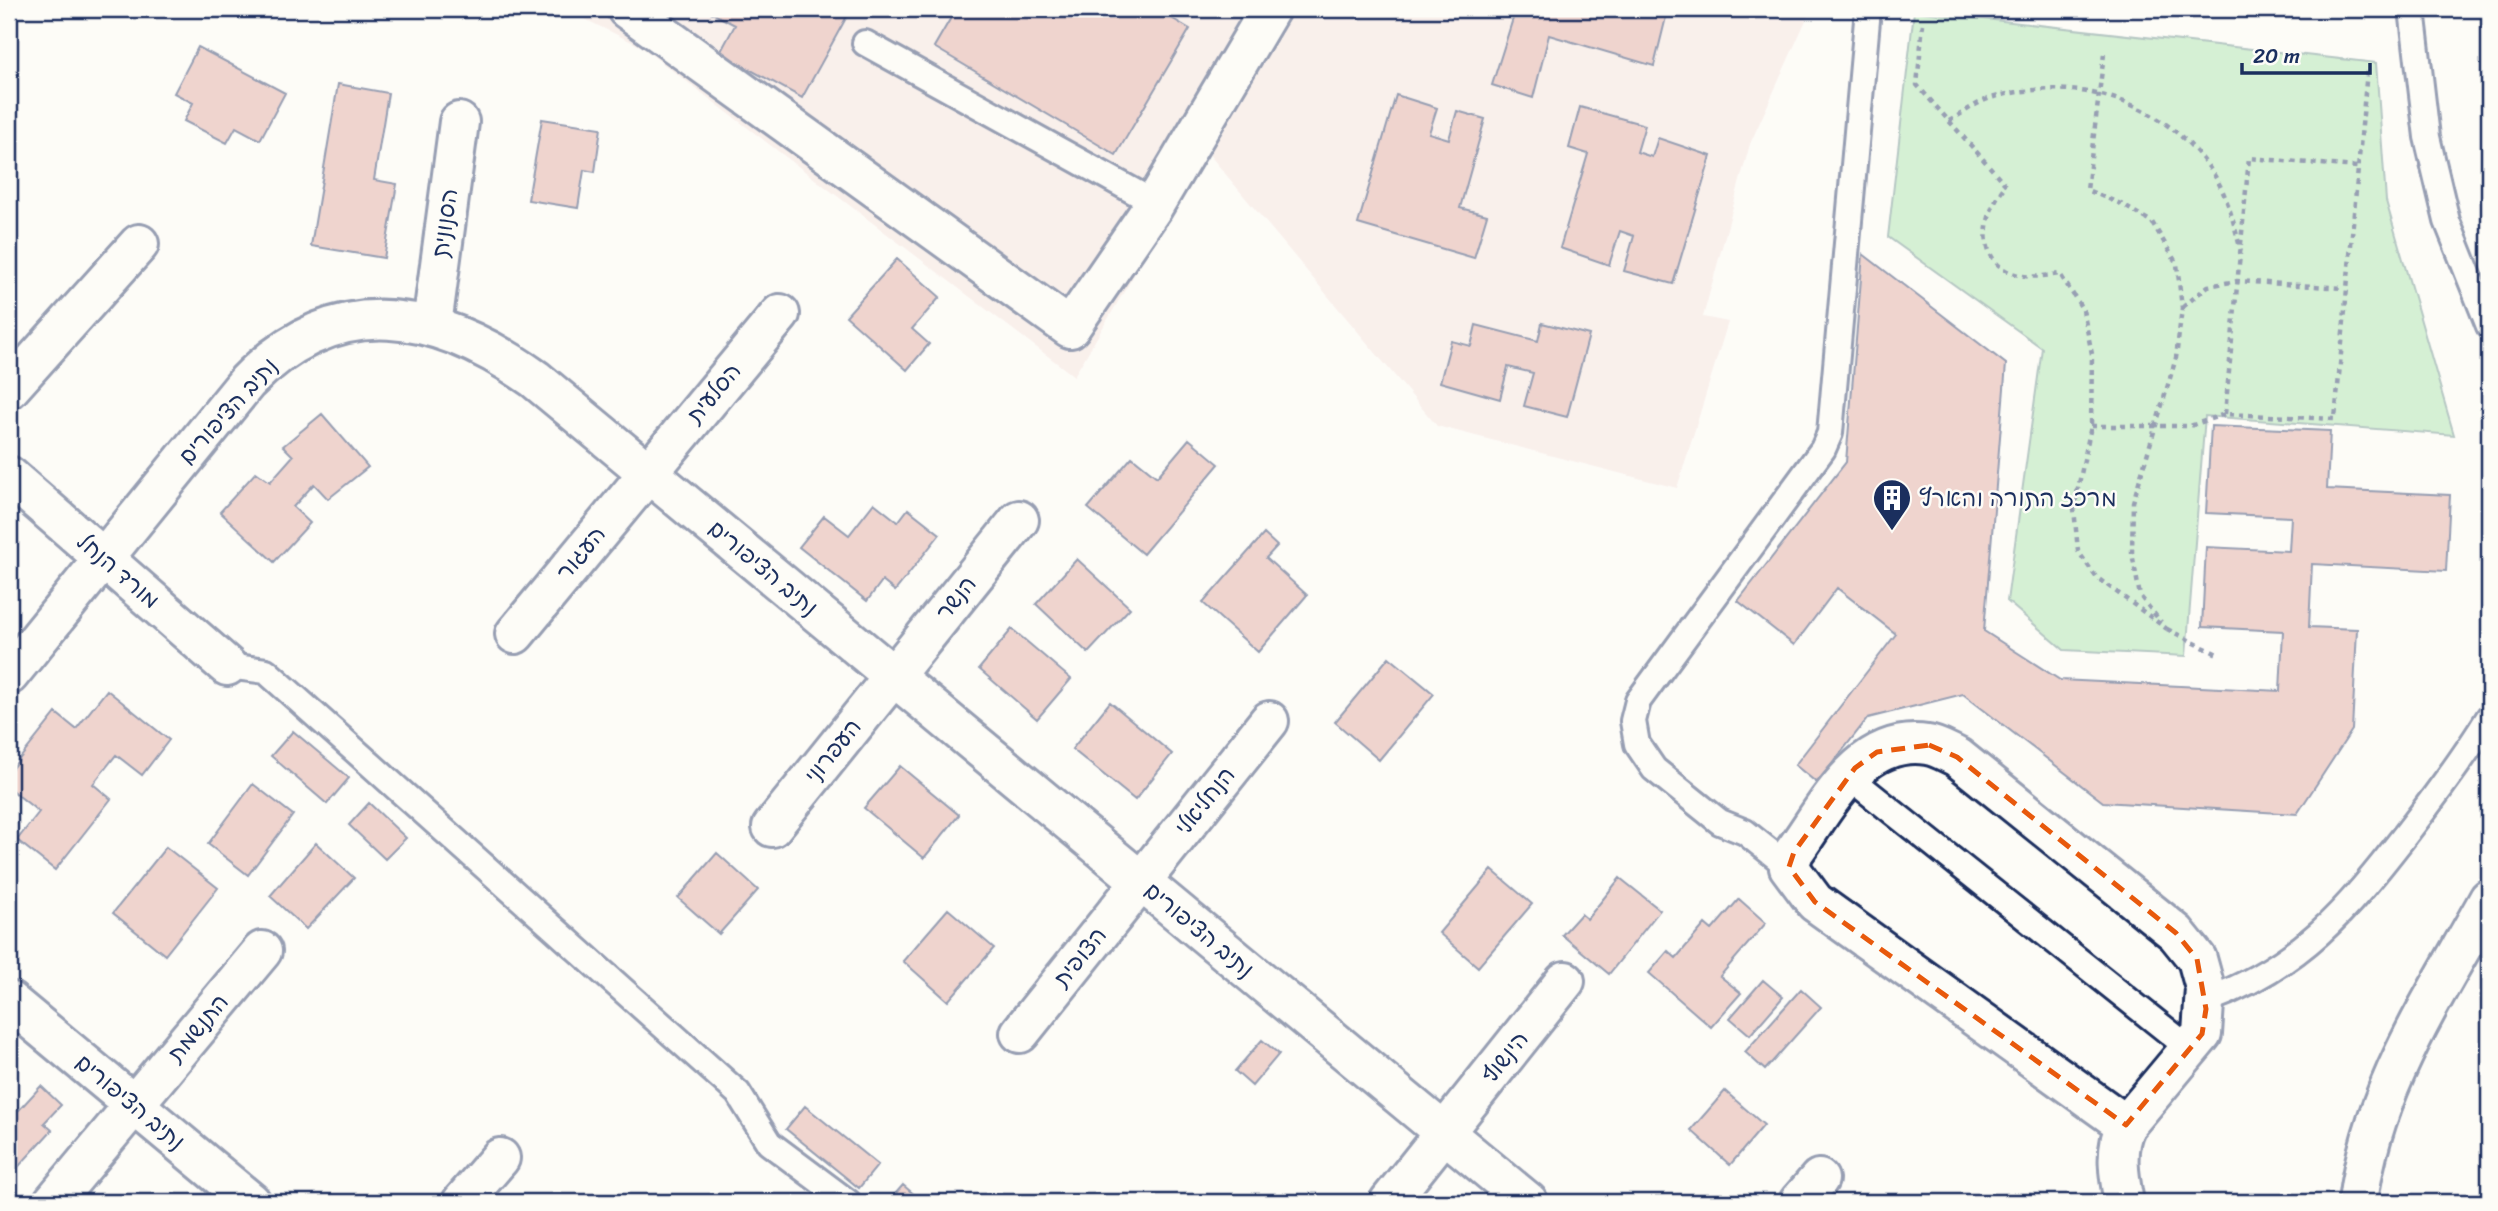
<svg xmlns="http://www.w3.org/2000/svg" width="2498" height="1211" font-family="Sriracha,'Playpen Sans Hebrew',sans-serif">
	<style>
		.built { fill: #f4e2dc }
		.green { fill: #a5e2a9; stroke: #608884; stroke-width: 2 }
		.building { fill: #dea49c; stroke: #1b2f5e; stroke-width: 2 }
		.lines { fill: none; stroke-linecap: round; stroke-linejoin: round }
		.service-casing { stroke: #1b2f5e; stroke-width: 30 }
		.minor-casing { stroke: #1b2f5e; stroke-width: 44 }
		.path { stroke: #1b2f5e; stroke-width: 4.5; stroke-dasharray: 5 5; stroke-linecap: butt }
		.service { stroke: #fdfcf7; stroke-width: 24 }
		.minor { stroke: #fdfcf7; stroke-width: 38 }
		.marked { fill: none; stroke: #e8590c; stroke-width: 5; stroke-dasharray: 14 9; stroke-linejoin: round }
		.labels { text-anchor: middle; dominant-baseline: central; stroke-width: 5; stroke-linejoin: round; paint-order: stroke }
		.street-label { font-size: 23px; fill: #1b2f5e; stroke: #fdfcf7 }
		.poi-label { font-size: 23px; fill: #1b2f5e; stroke: #fdfcf7; text-anchor: start }
	</style>
	<rect width="100%" height="100%" fill="#fdfcf7"/>
	<filter id="ink" filterUnits="userSpaceOnUse"><feTurbulence type="fractalNoise" baseFrequency=".0143" numOctaves="2"/><feDisplacementMap in="SourceGraphic" scale="14" xChannelSelector="R" yChannelSelector="G"/><feConvolveMatrix kernelMatrix="1 2 1 2 8 2 1 2 1" color-interpolation-filters="sRGB"/></filter>
	<g filter="url(#ink)">
		<path class="built" d="M 564,9 L 1811,9 L 1750,144 L 1703,317 L 1728,322 L 1677,488 L 1437,426 L 1207,152 L 1074,376 L 640,46 Z"/>
		<path class="green" d="M 1914,11 L 2376,63 L 2386,201 L 2454,435 L 2205,416 L 2186,656 L 2064,650 L 2007,601 L 2042,348 L 1888,237 Z"/>
		<path class="building" d="M 712,9 L 851,9 L 802,98 L 720,53 L 735,25 L 710,12 Z
			M 956,9 L 1156,9 L 1190,29 L 1116,155 L 934,47 Z
			M 1516,9 L 1668,9 L 1654,66 L 1549,35 L 1533,98 L 1492,85 Z
			M 198,47 L 285,93 L 260,140 L 236,127 L 227,143 L 184,121 L 193,103 L 174,93 Z
			M 338,84 L 388,93 L 374,180 L 397,184 L 384,258 L 311,246 Z
			M 1396,95 L 1437,108 L 1429,133 L 1449,139 L 1457,111 L 1485,119 L 1460,208 L 1487,215 L 1474,258 L 1358,224 Z
			M 1580,107 L 1645,125 L 1637,152 L 1652,157 L 1658,138 L 1711,156 L 1673,284 L 1624,271 L 1634,236 L 1620,231 L 1609,265 L 1560,248 L 1588,154 L 1569,148 Z
			M 542,119 L 601,128 L 595,172 L 584,170 L 578,208 L 528,200 Z
			M 1863,254 L 2006,364 L 1984,631 L 2060,680 L 2280,691 L 2283,631 L 2202,627 L 2206,547 L 2289,551 L 2291,517 L 2206,513 L 2211,426 L 2330,431 L 2327,489 L 2450,495 L 2446,571 L 2312,564 L 2309,627 L 2357,629 L 2352,730 L 2297,814 L 2103,802 L 1963,694 L 1868,718 L 1817,783 L 1795,765 L 1896,634 L 1837,588 L 1794,645 L 1738,601 L 1846,462 Z
			M 897,259 L 940,297 L 912,329 L 929,344 L 907,370 L 846,316 Z
			M 1542,323 L 1589,335 L 1567,417 L 1524,406 L 1533,373 L 1508,367 L 1500,399 L 1440,382 L 1451,341 L 1471,346 L 1476,325 L 1538,341 Z
			M 322,414 L 368,467 L 328,499 L 314,484 L 293,507 L 310,523 L 274,562 L 220,512 L 256,472 L 270,482 L 293,456 L 283,446 Z
			M 1189,439 L 1219,464 L 1143,554 L 1088,508 L 1132,457 L 1157,477 Z
			M 874,503 L 898,522 L 908,509 L 940,534 L 895,591 L 882,581 L 867,601 L 799,547 L 824,516 L 849,535 Z
			M 1264,534 L 1277,546 L 1266,558 L 1307,595 L 1258,652 L 1203,603 Z
			M 1077,559 L 1130,608 L 1088,653 L 1036,604 Z
			M 1012,629 L 1071,679 L 1037,719 L 979,669 Z
			M 1389,657 L 1434,694 L 1379,760 L 1335,722 Z
			M 107,690 L 169,740 L 142,775 L 116,755 L 93,784 L 111,799 L 55,870 L 17,840 L 39,812 L 9,788 L 9,772 L 56,713 L 76,729 Z
			M 1110,702 L 1172,754 L 1135,800 L 1072,749 Z
			M 293,731 L 349,778 L 327,804 L 271,756 Z
			M 900,766 L 959,815 L 924,858 L 864,808 Z
			M 253,784 L 293,815 L 248,875 L 208,844 Z
			M 369,803 L 406,838 L 385,859 L 349,825 Z
			M 316,843 L 354,878 L 306,929 L 270,896 Z
			M 166,847 L 218,888 L 165,955 L 113,913 Z
			M 717,853 L 758,890 L 719,934 L 678,898 Z
			M 1492,870 L 1532,904 L 1478,967 L 1439,933 Z
			M 1620,878 L 1660,910 L 1609,974 L 1562,935 L 1581,914 L 1587,919 Z
			M 1739,899 L 1766,923 L 1720,976 L 1741,993 L 1711,1027 L 1649,973 L 1668,951 L 1676,958 L 1705,924 L 1712,930 Z
			M 948,909 L 994,948 L 948,1001 L 903,961 Z
			M 1763,980 L 1783,997 L 1750,1035 L 1730,1018 Z
			M 1801,989 L 1821,1007 L 1765,1070 L 1745,1052 Z
			M 1262,1040 L 1279,1054 L 1252,1086 L 1235,1071 Z
			M 41,1086 L 61,1105 L 44,1123 L 52,1130 L 9,1177 L 9,1100 L 19,1110 Z
			M 1725,1091 L 1764,1125 L 1730,1165 L 1691,1130 Z
			M 805,1106 L 878,1165 L 859,1188 L 786,1129 Z
			M 903,1185 L 923,1202 L 888,1202 Z"/>
		<g class="lines">
			<defs>
				<path id="service" d="M 2412,9 L 2427,137 L 2447,221 L 2489,326
					M 865,43 L 1155,203
					M 227,666 L 266,671 L 738,1093 L 769,1143 L 848,1202
					M 1849,777 L 2190,1049
					M 1789,867 L 1745,832 L 1720,822 L 1654,769 L 1637,744 L 1633,721 L 1638,701 L 1823,449 L 1830,433 L 1868,9
					M 2205,1001 C 2301,966 2346,911 2406,834 C 2436,795 2464,758 2489,717"/>
				<path id="minor" d="M 627,9 L 1070,328 L 1153,207 L 1270,9
					M 432,325 L 459,122
					M 9,389 L 139,244
					M 9,476 L 227,666
					M 515,634 L 780,314
					M 9,675 L 247,382 C 338,289 437,310 535,379 L 1528,1202
					M 772,827 L 1019,520
					M 9,1001 L 251,1202
					M 1020,1033 L 1269,721
					M 53,1202 L 262,951
					M 462,1202 L 500,1158
					M 1389,1202 L 1565,981
					M 1799,1202 L 1819,1179
					M 2124,1202 C 2119,1177 2114,1148 2126,1125 L 2202,1034 L 2205,988 L 2197,959 L 2176,933 L 1957,757 C 1948,753 1937,746 1927,745 C 1860,735 1827,807 1794,852 L 1789,867 L 1815,902 L 2126,1125
					M 2358,1202 C 2372,1088 2435,997 2489,899"/>
			</defs>
			<use href="#service" class="service-casing"/>
			<use href="#minor" class="minor-casing"/>
			<path class="path" d="M 1923,24 L 1917,85 L 2006,185 C 1985,209 1973,258 2012,273 C 2027,279 2044,276 2060,274 L 2083,310 L 2092,354 L 2091,426 L 2074,508 L 2078,551 L 2096,577 L 2167,629
				M 2104,54 L 2087,190 L 2121,204 L 2152,222 L 2177,264 L 2182,308 L 2176,358 L 2133,502 L 2132,553 L 2140,596 L 2161,622
				M 1949,121 C 1962,114 1977,102 1991,98 C 2071,75 2158,97 2208,166 C 2227,191 2233,221 2241,251
				M 2183,307 L 2208,286 L 2237,281 L 2344,288
				M 2225,414 L 2249,158 L 2357,167
				M 2091,426 L 2190,426 L 2225,414 L 2335,419 L 2367,71
				M 2167,629 L 2219,655"/>
			<use href="#service" class="service"/>
			<use href="#minor" class="minor"/>
		</g>
	</g>
	<path d="M0 0H2498V1211H0ZM 1929,745 L 1957,757 L 2176,933 L 2197,959 L 2206,1009 L 2202,1034 L 2126,1125 L 1815,902 L 1789,867 L 1794,852 L 1855,768 L 1877,752 Z" fill="#fdfcf7" fill-opacity=".55" fill-rule="evenodd"/>
	<path class="marked" d="M 1929,745 L 1957,757 L 2176,933 L 2197,959 L 2206,1009 L 2202,1034 L 2126,1125 L 1815,902 L 1789,867 L 1794,852 L 1855,768 L 1877,752 Z"/>
	<defs>
		<symbol id="building-pin" viewBox="-11 -11 22 30"><path d="M0 17L-7.5 6A9.5 9.5 0 1 1 7.5 6Z" fill="#1b2f5e" stroke="#fdfcf7"/><path d="M-4-6H4V6H1V3H-1V6H-4ZM-2.5-4.3h1.7v1.8h-1.7ZM.8-4.3h1.7v1.8H.8ZM-2.5-1h1.7V.8h-1.7ZM.8-1h1.7V.8H.8Z" fill="#fff"/></symbol>
	</defs>
	<g fill-rule="evenodd">
		<use href="#building-pin" x="1870" y="476" width="44" height="60"/>
	</g>
	<g class="labels">
		<g class="street-label">
			<text transform="translate(445 223) rotate(-82)">הסנונית</text>
			<text transform="translate(714 393) rotate(-50)">הסלעית</text>
			<text transform="translate(228 411) rotate(-48)">נתיב הציפורים</text>
			<text transform="translate(581 553) rotate(-50)">העגור</text>
			<text transform="translate(763 568) rotate(40)">נתיב הציפורים</text>
			<text transform="translate(118 571) rotate(41)">מורד הנחל</text>
			<text transform="translate(956 598) rotate(-51)">הנשר</text>
			<text transform="translate(833 751) rotate(-51)">העפרוני</text>
			<text transform="translate(1205 801) rotate(-51)">הנחליאלי</text>
			<text transform="translate(1199 930) rotate(40)">נתיב הציפורים</text>
			<text transform="translate(1080 957) rotate(-51)">הצופית</text>
			<text transform="translate(198 1028) rotate(-50)">התנשמת</text>
			<text transform="translate(1505 1057) rotate(-51)">הינשוף</text>
			<text transform="translate(130 1102) rotate(40)">נתיב הציפורים</text>
		</g>
		<g class="poi-label">
			<text x="1919" y="498">מרכז התורה והארץ</text>
		</g>
	</g>
	<rect width="2498" height="1211" fill="none" stroke="#fdfcf7" stroke-width="35"/>
	<rect x="18" y="18" width="2463" height="1176" fill="none" stroke="#1b2f5e" stroke-width="2.5" filter="url(#ink)"/>
	<path d="M2242 63v10h128v-10" fill="none" stroke="#1b2f5e" stroke-width="3.5"/>
	<text x="2253" y="63" font-size="21" fill="#1b2f5e" stroke="#fdfcf7" stroke-width="5" paint-order="stroke">20 m</text>
</svg>
